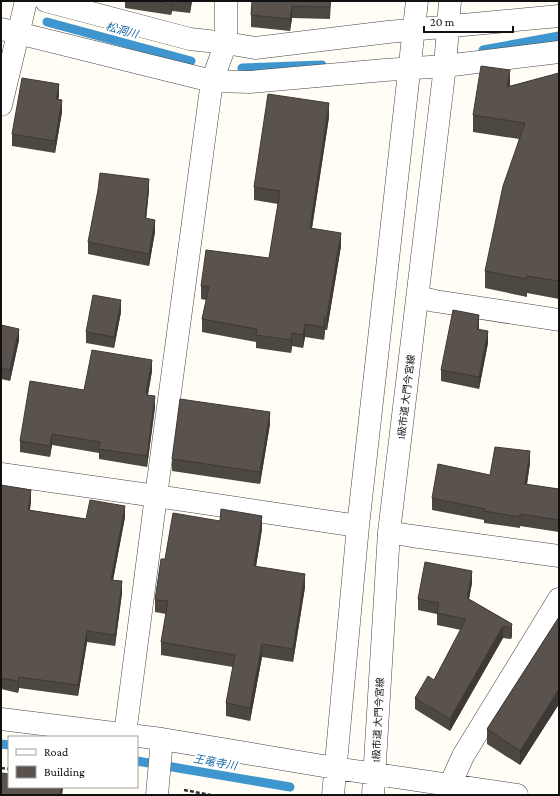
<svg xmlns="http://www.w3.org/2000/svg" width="560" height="796" font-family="'Crimson Pro','Noto Sans JP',serif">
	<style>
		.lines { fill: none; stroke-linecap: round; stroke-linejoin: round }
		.stream { stroke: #3f96cf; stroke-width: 9 }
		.minor-casing { stroke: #444; stroke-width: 23 }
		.path { stroke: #333; stroke-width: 2.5; stroke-dasharray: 4 2; stroke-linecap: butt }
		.minor { stroke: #fff; stroke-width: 22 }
		.wall { fill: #4d4742 }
		.shaded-wall { fill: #3f3936 }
		.building { fill: #5a524d; stroke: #3f3936 }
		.labels { text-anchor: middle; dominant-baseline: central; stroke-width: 4; stroke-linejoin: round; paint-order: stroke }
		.street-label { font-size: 10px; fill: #111; stroke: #fff }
		.water-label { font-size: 11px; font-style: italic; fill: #1768a6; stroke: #fff }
	</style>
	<rect width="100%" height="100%" fill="#fffdf5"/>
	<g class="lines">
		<path class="stream" d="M 47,22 L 191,61
			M 483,50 L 559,36
			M 242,68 L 322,65
			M 1,744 L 9,745
			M 137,761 L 290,787"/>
		<defs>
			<path id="minor" d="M 46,1 L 190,39 L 226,43 L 255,48 L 388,32 L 559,16
				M 1,29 L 212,81 L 250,82 L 385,70 L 445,66 L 559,52
				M 1,105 L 26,1
				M 418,297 L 435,301 L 559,320
				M 1,474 L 156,496 L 358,526
				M 389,532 L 412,536 L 559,556
				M 1,719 L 162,739 L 335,768 L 517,795
				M 125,734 L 156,496 L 212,81 L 226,43 L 226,1
				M 450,785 L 463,756 L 559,599
				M 157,795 L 162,739
				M 333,795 L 358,526 L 417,1
				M 373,795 L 389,532 L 445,66 L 450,1"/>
		</defs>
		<use href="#minor" class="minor-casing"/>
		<path class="path" d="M 1,768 L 9,769
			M 184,790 L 211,795"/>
		<use href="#minor" class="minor"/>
	</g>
	<path class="wall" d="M 125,1 L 192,1 L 190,13 L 172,11 L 171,15 L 125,8 Z
		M 252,1 L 331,1 L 330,19 L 292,18 L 290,31 L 251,27 L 251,15 Z
		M 559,73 L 559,299 L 527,293 L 527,297 L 485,288 L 485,271 L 519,139 L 473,132 L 473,115 L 510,86 Z
		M 59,96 L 58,99 L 62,112 L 55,153 L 12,146 L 12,134 Z
		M 329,117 L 312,228 L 341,246 L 327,330 L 325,330 L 324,340 L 305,337 L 303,348 L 292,346 L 291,353 L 256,348 L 256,342 L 202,332 L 202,319 L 206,300 L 201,299 L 201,286 L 269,258 L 278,204 L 254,200 L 254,187 Z
		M 149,190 L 146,219 L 155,232 L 149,266 L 88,254 L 88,242 Z
		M 121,312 L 114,348 L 86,343 L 86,332 Z
		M 1,325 L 19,340 L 10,381 L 1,379 Z
		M 479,327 L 479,329 L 488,343 L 479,389 L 441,381 L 441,370 Z
		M 152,371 L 148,395 L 155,407 L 147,467 L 99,459 L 99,453 L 52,445 L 50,457 L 20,452 L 20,441 L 84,390 Z
		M 270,424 L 260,484 L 172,471 L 172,459 Z
		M 530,463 L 527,485 L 559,489 L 559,532 L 520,526 L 520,528 L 484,523 L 484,520 L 432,510 L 432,498 L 490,475 Z
		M 1,485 L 31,501 L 30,510 L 86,519 L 125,517 L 113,580 L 122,593 L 115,646 L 87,642 L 78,696 L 19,688 L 18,693 L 1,689 Z
		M 262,529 L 256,566 L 305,587 L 293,662 L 262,657 L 250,721 L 226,716 L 226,703 L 233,667 L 161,655 L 161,642 L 166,614 L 155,612 L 155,600 L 165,559 Z
		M 472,583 L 469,599 L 512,624 L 512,636 L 511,639 L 503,638 L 450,731 L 415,709 L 415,698 L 434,680 L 461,630 L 437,625 L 437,614 L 418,610 L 418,599 Z
		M 559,617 L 559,704 L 520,765 L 487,744 L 487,729 Z"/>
	<path class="shaded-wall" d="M 172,1 L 172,11 L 171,15 L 171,4 Z
		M 191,1 L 192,1 L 190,13 L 190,3 Z
		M 292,6 L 292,18 L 290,31 L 290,19 Z
		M 510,70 L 510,87 L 507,87 Z
		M 59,84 L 59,96 L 56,111 L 56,99 Z
		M 62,100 L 62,112 L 55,153 L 55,141 Z
		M 329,103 L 329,117 L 310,241 L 310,228 Z
		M 149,179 L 149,190 L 145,230 L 145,218 Z
		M 155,220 L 155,232 L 149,266 L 149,254 Z
		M 341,233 L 341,246 L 327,330 L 327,317 Z
		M 121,300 L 121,312 L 114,348 L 114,337 Z
		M 479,315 L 479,327 L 477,340 L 477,329 Z
		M 325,317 L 325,330 L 324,340 L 324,327 Z
		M 305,324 L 305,337 L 303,348 L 303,335 Z
		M 19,329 L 19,340 L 10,381 L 10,370 Z
		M 488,331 L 488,343 L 479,389 L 479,377 Z
		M 292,333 L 292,346 L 291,353 L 291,340 Z
		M 152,360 L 152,371 L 146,404 L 146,393 Z
		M 155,396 L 155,407 L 147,467 L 147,456 Z
		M 270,412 L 270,424 L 260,484 L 260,472 Z
		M 52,434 L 52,445 L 50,457 L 50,446 Z
		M 530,451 L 530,463 L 525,496 L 525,484 Z
		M 31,490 L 31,501 L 28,522 L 28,510 Z
		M 125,506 L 125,517 L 111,591 L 111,580 Z
		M 262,516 L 262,529 L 254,579 L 254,566 Z
		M 472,571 L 472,583 L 467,609 L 467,598 Z
		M 305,574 L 305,587 L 293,662 L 293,649 Z
		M 122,581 L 122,593 L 115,646 L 115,635 Z
		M 512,624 L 512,636 L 511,639 L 511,628 Z
		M 503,626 L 503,638 L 450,731 L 450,719 Z
		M 87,631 L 87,642 L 78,696 L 78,685 Z
		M 262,644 L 262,657 L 250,721 L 250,708 Z
		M 19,677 L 19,688 L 18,693 L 18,681 Z
		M 559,689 L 559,704 L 520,765 L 520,751 Z
		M 61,787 L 63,787 L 63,789 L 62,795 L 60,795 Z"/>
	<path class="building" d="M 150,1 L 172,1 L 171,4 Z
		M 178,1 L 191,1 L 190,3 Z
		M 252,1 L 330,1 L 330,7 L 292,6 L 290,19 L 251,15 Z
		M 481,66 L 510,70 L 507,87 L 559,73 L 559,281 L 527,276 L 527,279 L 485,271 L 503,186 L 525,123 L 473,115 Z
		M 22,78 L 59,84 L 56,99 L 62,100 L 55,141 L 12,134 Z
		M 268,94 L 329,103 L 310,228 L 341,233 L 327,317 L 325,317 L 324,327 L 305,324 L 303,335 L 292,333 L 291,340 L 256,335 L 257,329 L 202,319 L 209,287 L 201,286 L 206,250 L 269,258 L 280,191 L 254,187 Z
		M 100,173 L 149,179 L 145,218 L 155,220 L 149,254 L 88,242 L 98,190 Z
		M 93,295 L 121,300 L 114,337 L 86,332 Z
		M 453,310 L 479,315 L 477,329 L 488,331 L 479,377 L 441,370 Z
		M 1,325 L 19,329 L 10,370 L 1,368 Z
		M 92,350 L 152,360 L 146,393 L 147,395 L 155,396 L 147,456 L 99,449 L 100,442 L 52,434 L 50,446 L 20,441 L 30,381 L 84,390 Z
		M 180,399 L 270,412 L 260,472 L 172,459 Z
		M 495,447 L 530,451 L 525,484 L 559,489 L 559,520 L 520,514 L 520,517 L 484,511 L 485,509 L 432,498 L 438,464 L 490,475 Z
		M 1,485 L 31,490 L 28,510 L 86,519 L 90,500 L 125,506 L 111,580 L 122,581 L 115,635 L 87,631 L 78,685 L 19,677 L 18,681 L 1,678 Z
		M 221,509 L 262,516 L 254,566 L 305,574 L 293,649 L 262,644 L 250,708 L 226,703 L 235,655 L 161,642 L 168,601 L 155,600 L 161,559 L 165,559 L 173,513 L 220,521 Z
		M 425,562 L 472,571 L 467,598 L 512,624 L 511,628 L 503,626 L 450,719 L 415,698 L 428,676 L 434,680 L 466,619 L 437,613 L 439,603 L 418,599 Z
		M 559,617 L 559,689 L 520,751 L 487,729 Z
		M 1,773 L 9,774 L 9,787 L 61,787 L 60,795 L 1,795 Z"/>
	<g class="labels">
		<g class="street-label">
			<text transform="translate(406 397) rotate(-83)">1級市道 大門今宮線</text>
			<text transform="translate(378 720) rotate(-87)">1級市道 大門今宮線</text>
		</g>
		<g class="water-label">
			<text transform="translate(122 30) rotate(15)">松洞川</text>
			<text transform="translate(215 762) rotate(10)">王竜寺川</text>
		</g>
	</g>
	<rect width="560" height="796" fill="none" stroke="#111111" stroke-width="4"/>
	<rect x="8" y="736" width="130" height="52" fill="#ffffff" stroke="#a0a0a0"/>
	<rect x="16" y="749" width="20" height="6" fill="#ffffff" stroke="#a0a0a0"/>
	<text x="44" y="756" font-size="12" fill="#111111">Road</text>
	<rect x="16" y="766" width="20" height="12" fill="#5a524d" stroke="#a0a0a0"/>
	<text x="44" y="776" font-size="12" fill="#111111">Building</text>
	<path d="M424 26v6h89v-6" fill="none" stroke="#111111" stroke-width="2"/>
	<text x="430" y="26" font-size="12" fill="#111111" stroke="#ffffff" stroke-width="3" paint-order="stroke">20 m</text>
</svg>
